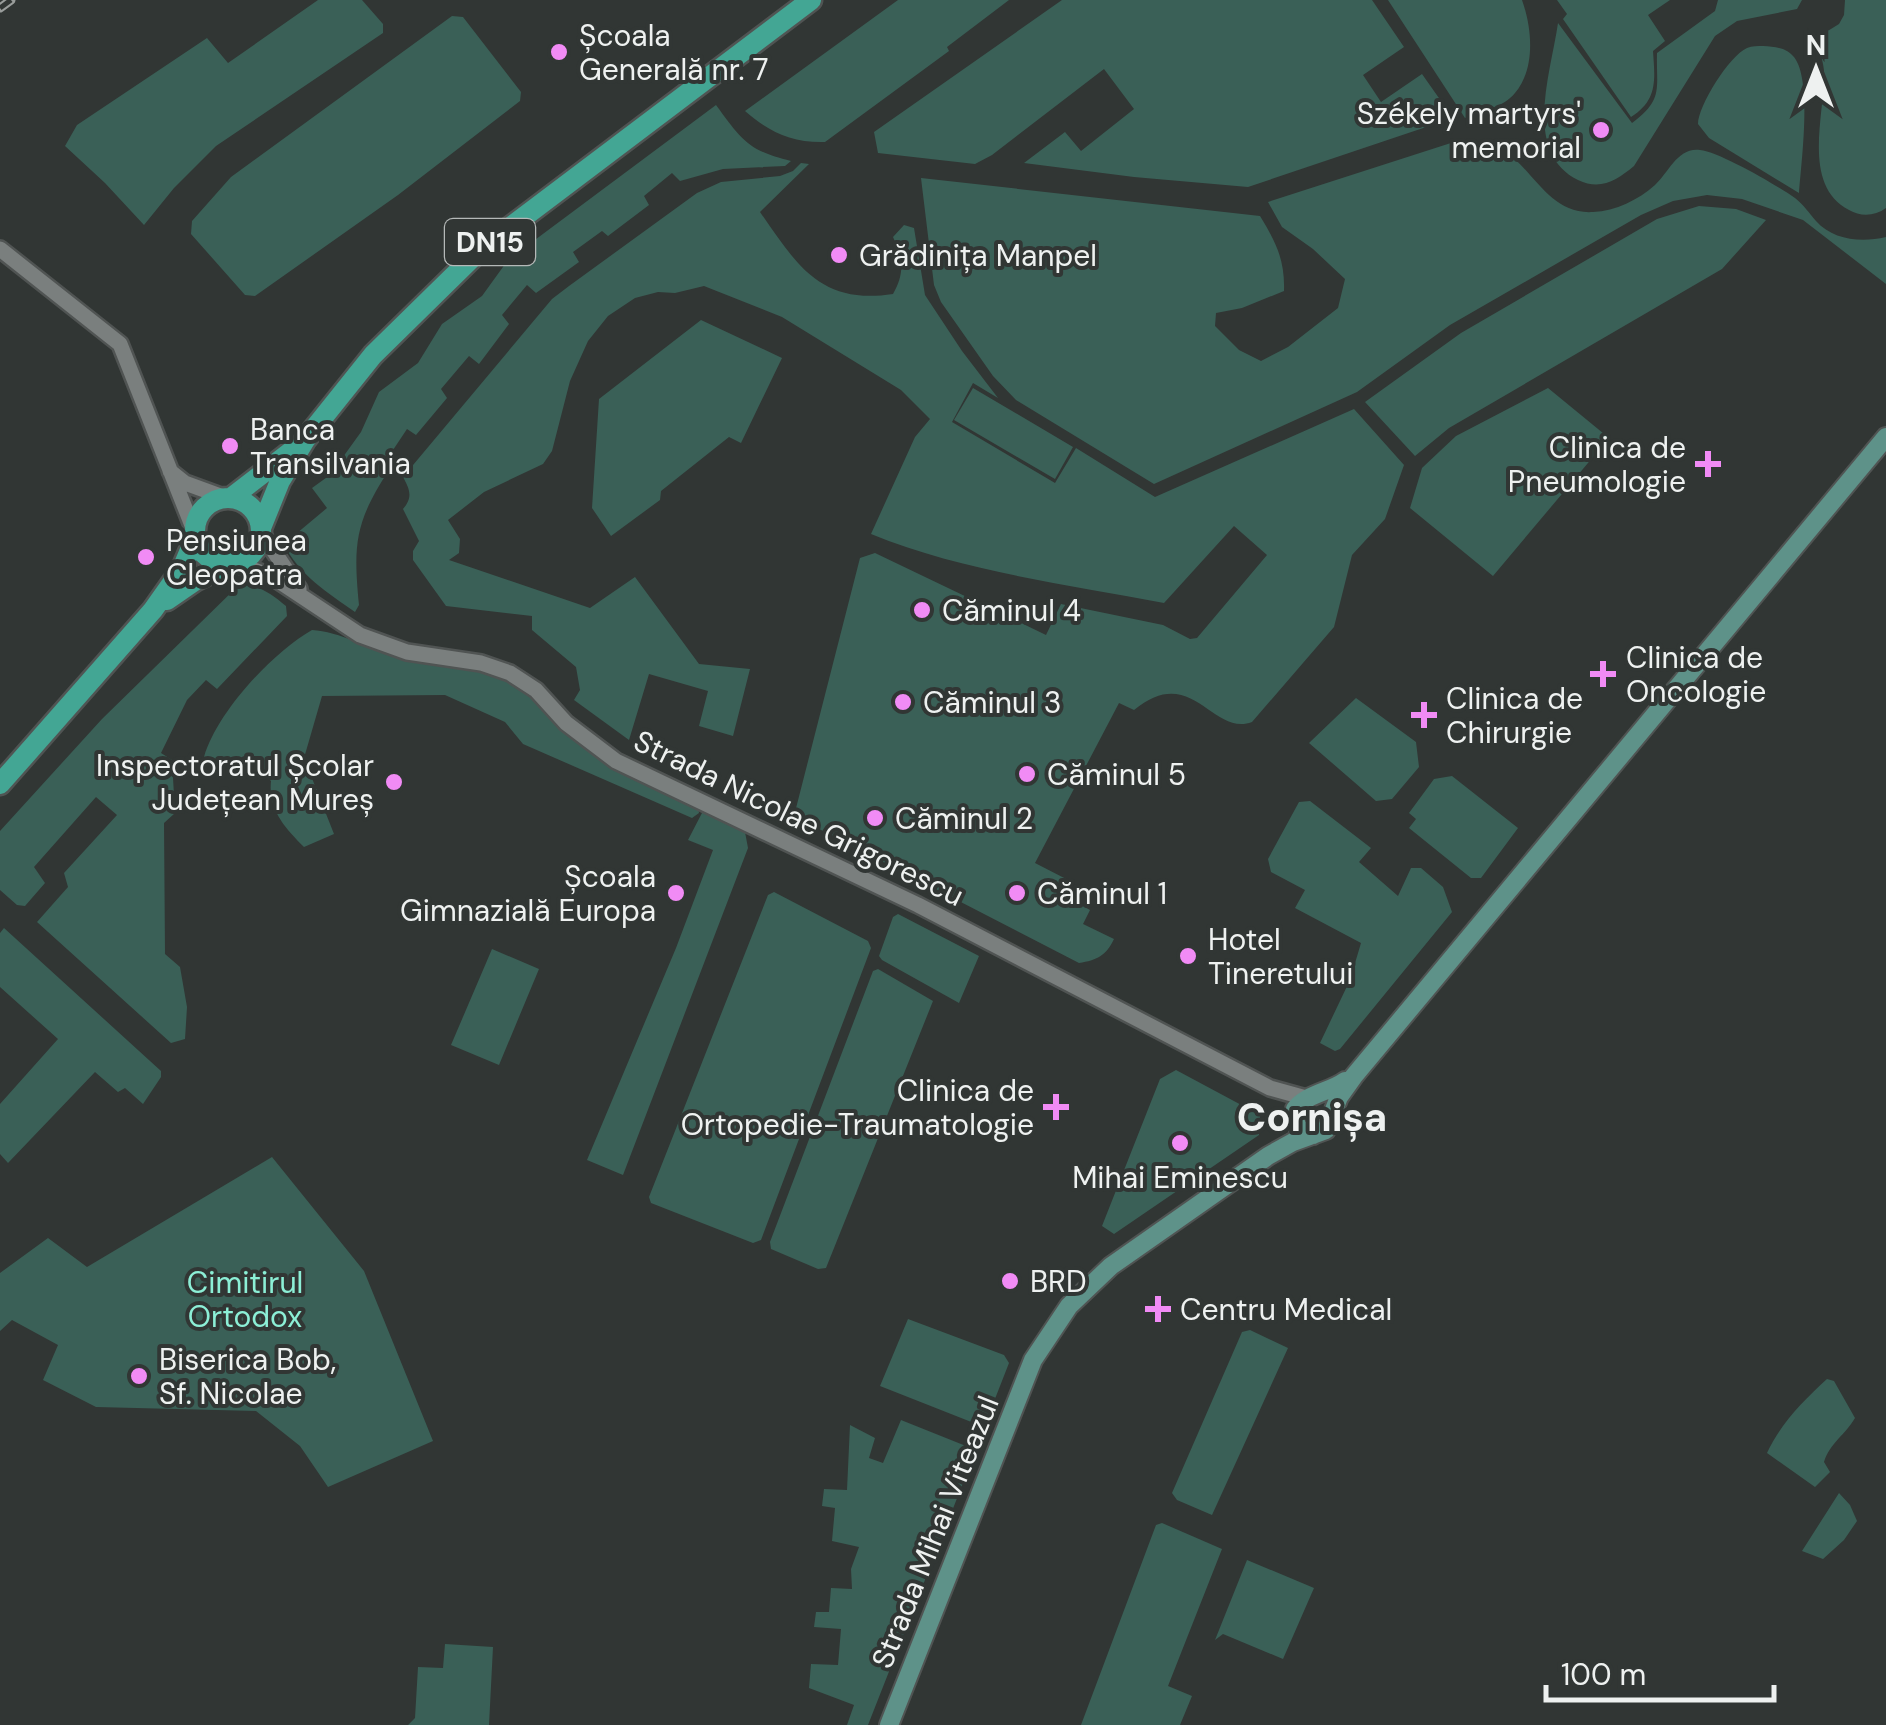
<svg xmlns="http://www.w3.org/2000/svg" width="1886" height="1725" font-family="'DM Sans',sans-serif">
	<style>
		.green { fill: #3a6057 }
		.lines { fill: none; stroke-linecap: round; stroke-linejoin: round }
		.tertiary-casing { stroke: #505453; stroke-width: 20 }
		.secondary-casing { stroke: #505453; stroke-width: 22 }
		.primary-casing { stroke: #505453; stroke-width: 25 }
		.tertiary { stroke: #7a7f7e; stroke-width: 15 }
		.secondary { stroke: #5e9289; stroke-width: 18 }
		.primary { stroke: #43a694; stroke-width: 20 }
		.rail-casing { stroke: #999d9b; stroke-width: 9 }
		.rail { stroke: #313634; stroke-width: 5; stroke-dasharray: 15; stroke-linecap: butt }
		.poi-dot { fill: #f18bf5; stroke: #313634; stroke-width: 4 }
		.labels { text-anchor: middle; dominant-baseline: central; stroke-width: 8; stroke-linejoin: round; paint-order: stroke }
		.shield { fill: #313634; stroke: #b5b9b8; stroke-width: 2.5 }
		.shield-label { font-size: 28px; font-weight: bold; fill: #eef1f0 }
		.poi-label { font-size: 30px; fill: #eef1f0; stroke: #313634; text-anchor: start }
		.street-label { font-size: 30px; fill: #eef1f0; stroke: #313634 }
		.park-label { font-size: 30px; fill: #8cefd6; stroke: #313634 }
		.district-label { font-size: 40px; font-weight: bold; fill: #eef1f0; stroke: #313634 }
	</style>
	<rect width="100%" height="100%" fill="#313634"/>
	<path class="green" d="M 318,0 L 362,0 L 383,24 L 383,33 L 216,146 L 174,188 L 144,225 L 105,183 L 65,146 L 77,125 L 207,38 L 228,63 Z
		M 898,0 L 1009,0 L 947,47 L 949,51 L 825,142 C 792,143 769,132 745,111 Z
		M 1062,0 L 1372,0 L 1404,47 L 1363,75 L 1381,102 L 1422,74 L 1453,118 L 1248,187 L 1134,177 L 1024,163 L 1065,132 L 1081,151 L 1134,109 L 1104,69 L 992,155 L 975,164 L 878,153 L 874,132 Z
		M 1388,0 L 1522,0 C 1532,28 1536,68 1515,93 C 1504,107 1481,112 1465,118 Z
		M 1557,0 L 1670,0 L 1648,15 L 1665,41 L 1653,51 C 1655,80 1658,100 1631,117 L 1563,19 L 1567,14 Z
		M 1718,0 L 1802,0 L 1797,9 L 1737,21 L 1715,36 L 1634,166 C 1617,180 1601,191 1578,180 C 1522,152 1551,73 1558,23 L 1632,123 C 1664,99 1656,89 1657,53 L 1715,11 Z
		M 1845,0 L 1886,0 L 1886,208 C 1875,216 1861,217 1849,210 C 1802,186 1824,117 1824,76 C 1825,63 1818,51 1818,37 L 1839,24 L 1844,15 Z
		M 452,16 L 463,17 L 521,92 L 520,101 L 398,195 L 255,296 L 245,295 L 191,234 L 192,221 L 231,177 Z
		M 1763,46 C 1774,47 1785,47 1793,56 C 1813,77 1801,163 1799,193 L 1709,138 L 1698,124 C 1698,106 1729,56 1747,48 C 1752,46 1758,46 1763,46 Z
		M 716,105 C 741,139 748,151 791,161 L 785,166 L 723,169 L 680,181 L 672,173 L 644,196 L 649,205 L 608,236 L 602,231 L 573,252 L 579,262 L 536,293 L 527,285 L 502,315 L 509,324 L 479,364 L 469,356 L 441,389 L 447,398 L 416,435 L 407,429 L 385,462 L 389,470 C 355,522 353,544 359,605 L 355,612 C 329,594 297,573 284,544 L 327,508 L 312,488 L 330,475 L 361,432 L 379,392 L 418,363 L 442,324 L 482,296 L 508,260 Z
		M 1473,141 C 1483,143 1494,143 1502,149 C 1533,168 1549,215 1593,212 C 1616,211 1638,200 1655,185 C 1669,172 1678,147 1700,150 C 1720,152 1778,186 1795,198 C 1804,205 1809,213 1816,221 C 1833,240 1861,243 1886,237 L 1886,284 L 1803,220 L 1742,199 L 1707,195 L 1673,201 L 1641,215 L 1450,325 L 1357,392 L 1154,484 L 1016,400 L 993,376 L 941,302 L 934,285 L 921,178 L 1260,216 C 1276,242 1285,260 1284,291 L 1242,308 L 1216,313 L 1215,326 L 1239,350 L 1261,361 L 1288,347 L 1338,308 L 1345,279 L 1313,249 L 1282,227 L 1268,202 L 1454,142 Z
		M 801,163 L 809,164 L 760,212 C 797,265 820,305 893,294 C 905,273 903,259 893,237 L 904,225 L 914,228 L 925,295 L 962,351 L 998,398 L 973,383 L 952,422 L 1055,483 L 1076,448 L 1155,497 L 1354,409 L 1404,465 L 1385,519 L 1352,555 L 1334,627 L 1252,722 C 1212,737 1192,662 1134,710 L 1119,703 L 1035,863 L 1072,882 L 1064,896 L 1090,910 L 1083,924 L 1114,939 C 1106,956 1097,960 1079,963 L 794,816 L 860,558 L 875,553 L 1046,635 L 1061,604 L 1163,625 L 1190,639 L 1197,638 L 1267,555 L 1234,526 L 1164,603 C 1067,584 964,572 871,534 L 915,437 L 930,419 L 901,390 L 782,317 L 704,286 L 675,293 L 658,292 L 635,298 L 608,316 L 588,341 L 570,381 L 552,451 L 543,464 L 484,492 L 448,520 L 460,539 L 459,553 L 449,560 L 590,608 L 635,577 L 699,664 L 750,669 L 733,736 L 699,726 L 708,691 L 649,674 L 629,740 L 574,700 L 580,690 L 576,667 L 532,630 L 532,616 L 446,606 L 413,560 L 413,551 L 419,541 L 403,509 C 413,497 410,490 403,477 L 552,299 L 569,286 L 697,193 L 721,182 L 780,176 L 793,171 Z
		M 1699,206 L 1736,209 L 1766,220 L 1722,269 L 1449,428 L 1415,456 L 1365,402 L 1461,333 L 1657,219 Z
		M 701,320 L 782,358 L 741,443 L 729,437 L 661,491 L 660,500 L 611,536 L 592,508 L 599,399 Z
		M 973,388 L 1073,447 L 1055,479 L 954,420 Z
		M 1548,388 L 1609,438 L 1493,576 L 1410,508 L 1422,468 L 1456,436 Z
		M 240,584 C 259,585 272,594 286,606 L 287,616 L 217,689 L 206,680 L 187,700 L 161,753 L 172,760 L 175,813 L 164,823 L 165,954 L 180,967 L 187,1007 L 185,1039 L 171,1043 L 37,922 L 68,887 L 64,873 L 117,815 L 96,797 L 34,867 L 45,883 L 25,906 L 17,905 L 0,890 L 0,831 L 102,719 Z
		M 312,630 C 338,631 373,650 400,657 C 435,667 473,662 506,678 C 531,689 543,712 564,728 C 605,758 654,780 698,806 L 699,813 L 692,818 L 523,744 L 505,722 L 445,695 L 322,696 L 304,758 L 334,834 L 304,847 C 285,828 268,810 271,781 L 248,758 L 210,760 L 204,757 C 217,712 272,653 312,630 Z
		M 1356,698 L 1416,742 L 1419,767 L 1392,799 L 1376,801 L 1309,743 Z
		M 1452,776 L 1518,828 L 1481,878 L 1471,878 L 1409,828 L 1416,819 L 1409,813 L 1434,779 Z
		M 1310,801 L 1371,848 L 1359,862 L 1398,896 L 1411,868 L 1421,868 L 1443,887 L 1452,912 L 1340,1049 L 1335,1051 L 1320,1043 L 1350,980 L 1361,943 L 1295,908 L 1305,890 L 1271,872 L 1268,859 L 1299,802 Z
		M 703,811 L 745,832 L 748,848 L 623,1175 L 587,1160 L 676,948 L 713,850 L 688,840 Z
		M 774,892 L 868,941 L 871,948 L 761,1240 L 753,1243 L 651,1203 L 649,1197 L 768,895 Z
		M 898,914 L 979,956 L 959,1003 L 882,960 L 879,956 L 893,917 Z
		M 4,928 L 161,1071 L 161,1077 L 143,1104 L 125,1088 L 118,1092 L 95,1072 L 8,1163 L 0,1154 L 0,1104 L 58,1039 L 0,987 L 0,933 Z
		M 492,949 L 539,969 L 499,1065 L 451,1045 Z
		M 878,969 L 933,1001 L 826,1268 L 818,1269 L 771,1249 L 770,1242 L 873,971 Z
		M 1176,1070 L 1260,1115 L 1259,1135 L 1114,1234 L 1102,1226 L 1160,1079 Z
		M 272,1157 L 364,1271 L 433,1441 L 328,1487 L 300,1446 L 256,1411 L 96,1407 L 43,1380 L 58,1345 L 12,1320 L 0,1331 L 0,1273 L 48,1238 L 87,1267 Z
		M 908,1319 L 1004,1355 L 1009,1363 L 984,1427 L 880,1386 Z
		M 1250,1330 L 1288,1348 L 1212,1515 L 1177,1500 L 1172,1493 L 1242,1332 Z
		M 1827,1379 L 1834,1381 L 1855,1418 C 1845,1435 1830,1443 1824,1462 L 1830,1472 L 1815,1487 L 1767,1453 C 1781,1423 1803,1401 1827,1379 Z
		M 901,1420 L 976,1450 L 868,1725 L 847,1725 L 854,1705 L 809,1688 L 811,1664 L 838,1665 L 841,1629 L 814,1627 L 816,1612 L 829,1612 L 831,1588 L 852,1589 L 851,1569 L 859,1547 L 832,1541 L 835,1508 L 822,1506 L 824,1489 L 847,1490 L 850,1425 L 875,1438 L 869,1458 L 883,1463 Z
		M 1839,1493 L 1850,1505 L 1857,1521 L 1844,1540 L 1823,1559 L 1802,1551 Z
		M 1162,1523 L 1222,1549 L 1168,1686 L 1192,1696 L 1180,1725 L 1081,1725 L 1156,1525 Z
		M 1247,1560 L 1314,1588 L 1283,1659 L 1223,1634 L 1215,1640 Z
		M 445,1644 L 493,1647 L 489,1725 L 408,1725 L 415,1718 L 418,1667 L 443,1668 Z"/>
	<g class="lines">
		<defs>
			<path id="tertiary" d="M 0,249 L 120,344 L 195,533
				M 170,471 L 185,483 L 226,498
				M 261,532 L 299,589
				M 234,563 L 271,576 L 360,635 L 407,652 L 481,663 L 510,673 L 536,690 L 566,723 L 616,761 L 918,905 L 1270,1088 L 1306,1098"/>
			<path id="secondary" d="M 1313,1135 C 1298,1132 1293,1123 1295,1109 C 1306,1094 1330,1092 1345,1081
				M 889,1725 L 1033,1360 L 1069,1306 L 1111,1266 L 1268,1156 L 1293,1142 L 1326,1130 L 1339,1097 L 1354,1076 L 1886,437"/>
			<path id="primary" d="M195 531a33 33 0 1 1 66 0a33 33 0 1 1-66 0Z
				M 231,498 L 293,450
				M 261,528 L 280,481 L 305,440 L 373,355 L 480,250 L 811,0
				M 167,600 L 196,580 L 230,563
				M 0,784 L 153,610 L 182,569 L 195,538"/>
		</defs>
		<use href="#tertiary" class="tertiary-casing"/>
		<use href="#secondary" class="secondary-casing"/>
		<use href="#primary" class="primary-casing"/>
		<use href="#tertiary" class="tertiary"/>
		<use href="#secondary" class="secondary"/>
		<use href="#primary" class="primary"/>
		<defs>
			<path id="rail" d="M 0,8 L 11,0"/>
		</defs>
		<use href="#rail" class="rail-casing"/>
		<use href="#rail" class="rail"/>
	</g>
	<g class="poi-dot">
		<circle cx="559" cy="52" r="10"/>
		<circle cx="1601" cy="130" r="10"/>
		<circle cx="839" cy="255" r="10"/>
		<circle cx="230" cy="446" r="10"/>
		<path d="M1703 449h10v10h10v10h-10v10h-10v-10h-10v-10h10z"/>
		<circle cx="146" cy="557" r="10"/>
		<circle cx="922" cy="610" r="10"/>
		<path d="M1598 659h10v10h10v10h-10v10h-10v-10h-10v-10h10z"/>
		<circle cx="903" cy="702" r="10"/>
		<path d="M1419 700h10v10h10v10h-10v10h-10v-10h-10v-10h10z"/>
		<circle cx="1027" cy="774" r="10"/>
		<circle cx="394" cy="782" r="10"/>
		<circle cx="875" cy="818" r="10"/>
		<circle cx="676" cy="893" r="10"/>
		<circle cx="1017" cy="893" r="10"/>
		<circle cx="1188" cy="956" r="10"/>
		<path d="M1051 1092h10v10h10v10h-10v10h-10v-10h-10v-10h10z"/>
		<circle cx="1180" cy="1143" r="10"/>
		<circle cx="1010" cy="1281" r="10"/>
		<path d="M1153 1294h10v10h10v10h-10v10h-10v-10h-10v-10h10z"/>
		<circle cx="139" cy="1376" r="10"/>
	</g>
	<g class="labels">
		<rect class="shield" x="445" y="219" width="90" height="46" rx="8"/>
		<g class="shield-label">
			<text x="490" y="242">DN15</text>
		</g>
		<g class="poi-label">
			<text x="579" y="35">Școala<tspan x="579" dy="34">Generală nr. 7</tspan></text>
			<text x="1581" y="113" text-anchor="end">Székely martyrs'<tspan x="1581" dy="34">memorial</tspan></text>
			<text x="859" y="255">Grădinița Manpel</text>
			<text x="250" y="429">Banca<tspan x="250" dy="34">Transilvania</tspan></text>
			<text x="1686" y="447" text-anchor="end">Clinica de<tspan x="1686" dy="34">Pneumologie</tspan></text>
			<text x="166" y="540">Pensiunea<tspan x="166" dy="34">Cleopatra</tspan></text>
			<text x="942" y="610">Căminul 4</text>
			<text x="1626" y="657">Clinica de<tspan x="1626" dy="34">Oncologie</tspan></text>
			<text x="1446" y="698">Clinica de<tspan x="1446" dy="34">Chirurgie</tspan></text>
			<text x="923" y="702">Căminul 3</text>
			<text x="374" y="765" text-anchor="end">Inspectoratul Școlar<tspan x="374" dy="34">Județean Mureș</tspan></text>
			<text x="1047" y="774">Căminul 5</text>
			<text x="895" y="818">Căminul 2</text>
			<text x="656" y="876" text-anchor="end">Școala<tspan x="656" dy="34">Gimnazială Europa</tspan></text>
			<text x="1037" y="893">Căminul 1</text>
			<text x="1208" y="939">Hotel<tspan x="1208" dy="34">Tineretului</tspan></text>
			<text x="1034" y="1090" text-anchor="end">Clinica de<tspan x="1034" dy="34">Ortopedie-Traumatologie</tspan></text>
			<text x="1180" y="1177" text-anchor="middle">Mihai Eminescu</text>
			<text x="1030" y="1281">BRD</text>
			<text x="1180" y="1309">Centru Medical</text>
			<text x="159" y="1359">Biserica Bob,<tspan x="159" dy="34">Sf. Nicolae</tspan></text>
		</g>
		<g class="street-label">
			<text transform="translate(799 818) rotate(26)">Strada Nicolae Grigorescu</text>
			<text transform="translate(935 1532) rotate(-68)">Strada Mihai Viteazul</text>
		</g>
		<g class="park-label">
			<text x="245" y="1282">Cimitirul<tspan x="245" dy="34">Ortodox</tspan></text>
		</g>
		<g class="district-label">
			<text x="1312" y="1117">Cornișa</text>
		</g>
	</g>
	<g transform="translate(1816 70)" stroke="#313634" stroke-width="8" paint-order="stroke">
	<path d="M0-8L18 38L0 25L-18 38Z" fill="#eef1f0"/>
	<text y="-15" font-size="28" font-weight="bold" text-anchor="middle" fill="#eef1f0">N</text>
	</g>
	<path d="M1546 1685v15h228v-15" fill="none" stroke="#eef1f0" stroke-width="5"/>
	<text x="1561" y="1685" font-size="30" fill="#eef1f0" stroke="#313634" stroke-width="8" paint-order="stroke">100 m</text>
</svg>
